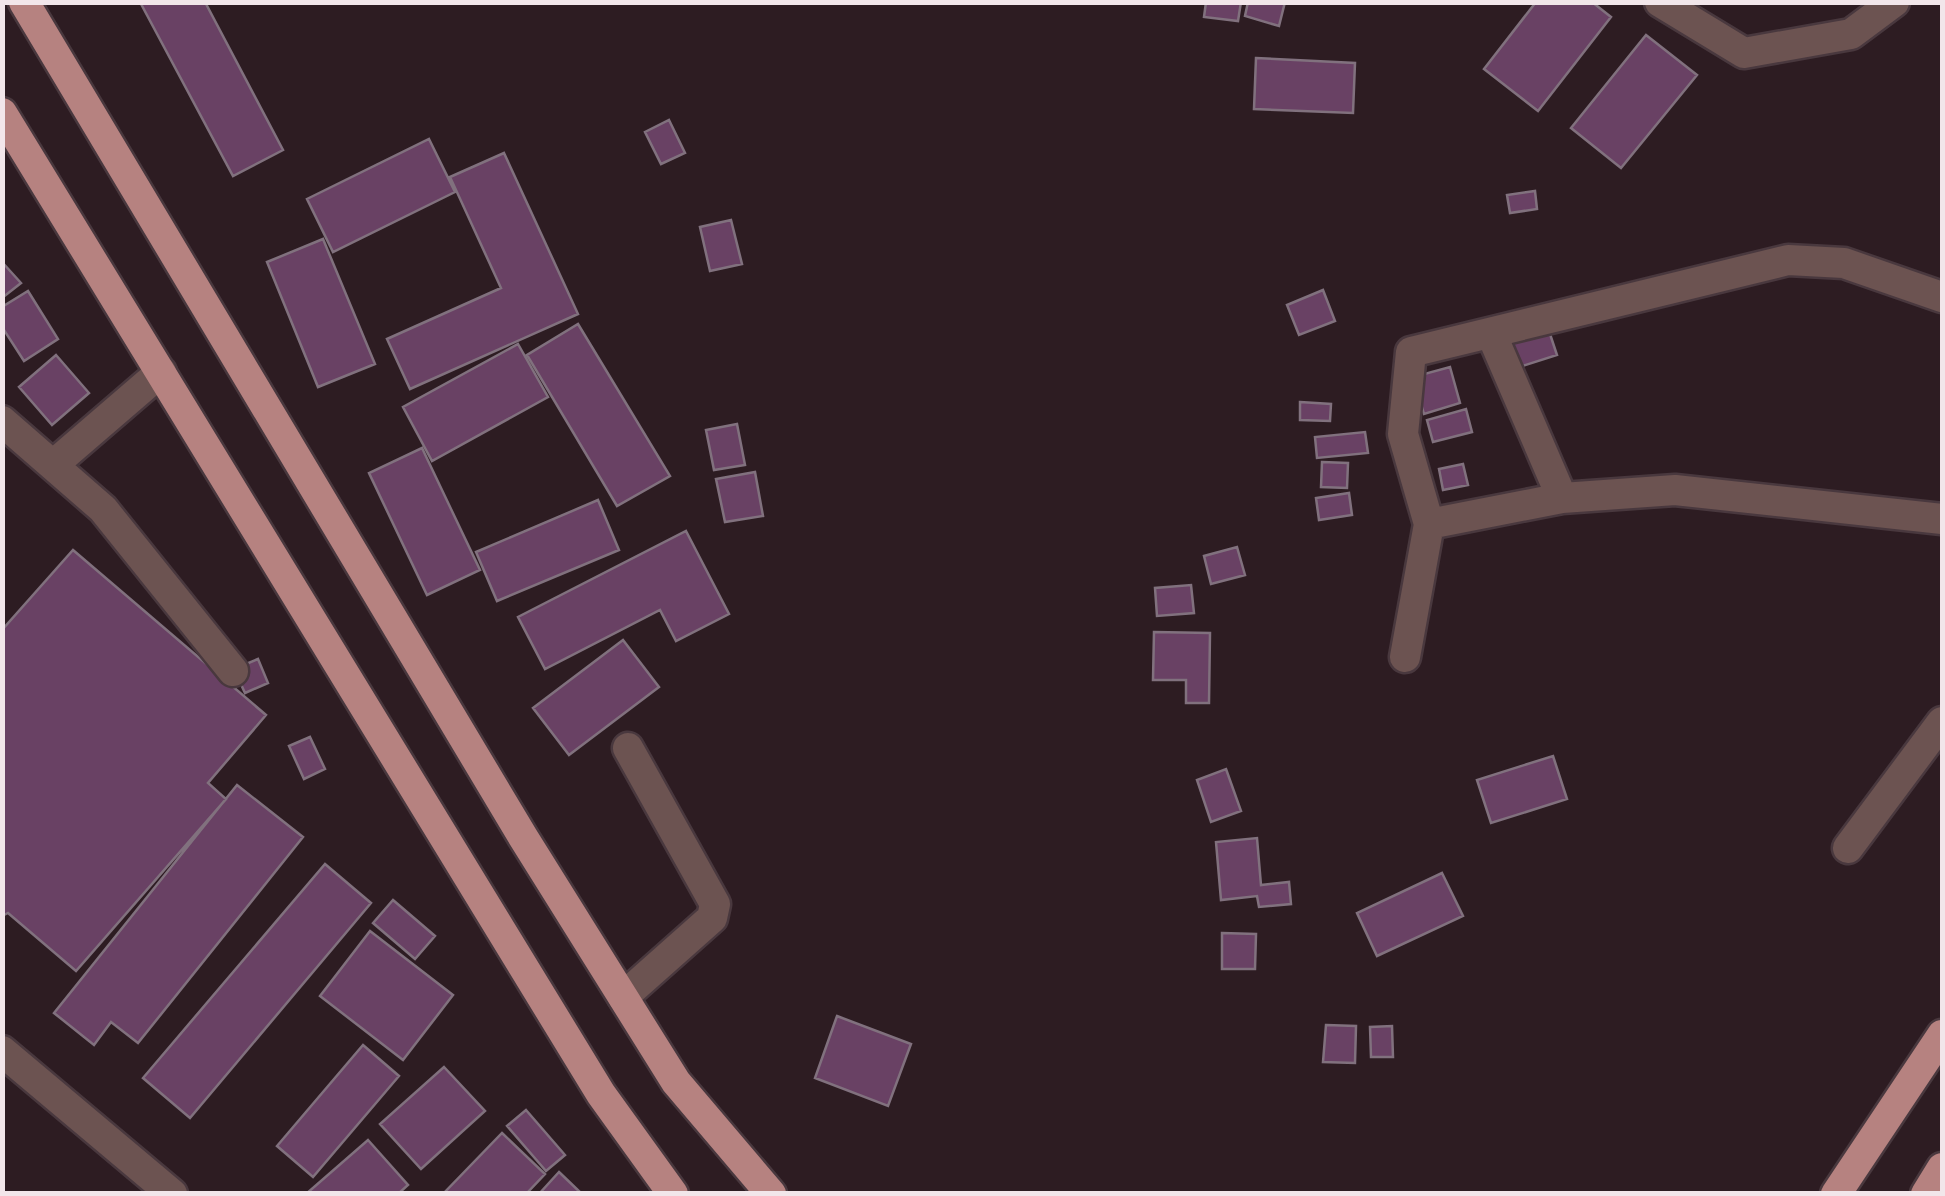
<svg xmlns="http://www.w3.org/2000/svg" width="1945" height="1196" font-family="Mulish,sans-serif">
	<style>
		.building { fill: #694164; stroke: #81717e; stroke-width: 2.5 }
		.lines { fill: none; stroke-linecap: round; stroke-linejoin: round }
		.minor-casing { stroke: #49383e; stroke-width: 35 }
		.major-casing { stroke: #49383e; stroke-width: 35 }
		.minor { stroke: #6c5351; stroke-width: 30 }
		.major { stroke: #b68280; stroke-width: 30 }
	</style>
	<rect width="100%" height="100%" fill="#2d1c22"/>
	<path class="building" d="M 140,2 L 205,2 L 283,150 L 233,176 Z
		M 1206,2 L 1241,2 L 1238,21 L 1204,17 Z
		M 1248,2 L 1285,2 L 1279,26 L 1245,16 Z
		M 1536,2 L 1592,2 L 1611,17 L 1538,111 L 1484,69 Z
		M 1646,35 L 1697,75 L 1621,168 L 1571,128 Z
		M 1256,58 L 1355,63 L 1353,113 L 1254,109 Z
		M 669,120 L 685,153 L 661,164 L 645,132 Z
		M 429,139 L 455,192 L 333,252 L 307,199 Z
		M 504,153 L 578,314 L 410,389 L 387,339 L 501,288 L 450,177 Z
		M 1535,191 L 1537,209 L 1510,213 L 1507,195 Z
		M 731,220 L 742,264 L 710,271 L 700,227 Z
		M 323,239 L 375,364 L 318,387 L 267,262 Z
		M 2,262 L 21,283 L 2,298 Z
		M 1323,290 L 1335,321 L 1299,335 L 1287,305 Z
		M 28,291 L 58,339 L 24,361 L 2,327 L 2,307 Z
		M 1546,322 L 1557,355 L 1516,368 L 1506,335 Z
		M 578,324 L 670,476 L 617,506 L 527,355 Z
		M 518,344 L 548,397 L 432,461 L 403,407 Z
		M 56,355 L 89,393 L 52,425 L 19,387 Z
		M 1450,367 L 1460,403 L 1424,414 L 1413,377 Z
		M 1300,402 L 1331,404 L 1330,421 L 1300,420 Z
		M 1466,409 L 1472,432 L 1433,442 L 1427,420 Z
		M 737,424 L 745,465 L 714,470 L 706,430 Z
		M 1365,432 L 1368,453 L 1317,458 L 1315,437 Z
		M 422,448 L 480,570 L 427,595 L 369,473 Z
		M 1322,462 L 1348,463 L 1347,488 L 1321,487 Z
		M 1463,464 L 1468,485 L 1443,490 L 1439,469 Z
		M 755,472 L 763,516 L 725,522 L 716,479 Z
		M 1349,493 L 1352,515 L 1319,520 L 1316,498 Z
		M 598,500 L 619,550 L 497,601 L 476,552 Z
		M 686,531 L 729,614 L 676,641 L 660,610 L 545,669 L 518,617 Z
		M 1237,547 L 1245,575 L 1211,584 L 1204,556 Z
		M 73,550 L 266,715 L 208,783 L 226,799 L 76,971 L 8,913 L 2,916 L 2,630 Z
		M 1191,585 L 1194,613 L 1157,616 L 1155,588 Z
		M 1154,632 L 1210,633 L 1209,703 L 1186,703 L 1186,680 L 1153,680 Z
		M 623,640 L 659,687 L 569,755 L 533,708 Z
		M 258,659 L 268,683 L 245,693 L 234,669 Z
		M 310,737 L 325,769 L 304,779 L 289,746 Z
		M 1553,756 L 1567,799 L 1491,823 L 1477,780 Z
		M 1226,769 L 1241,811 L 1211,822 L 1197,780 Z
		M 237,785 L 303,837 L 138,1043 L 111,1022 L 94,1045 L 54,1013 Z
		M 1257,838 L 1261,885 L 1289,882 L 1291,904 L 1259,907 L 1257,896 L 1221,900 L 1216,842 Z
		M 325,864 L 371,903 L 190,1118 L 143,1078 Z
		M 1442,873 L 1463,916 L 1377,956 L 1357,913 Z
		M 393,900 L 435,936 L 415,959 L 373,923 Z
		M 370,931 L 453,995 L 403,1060 L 320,996 Z
		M 1222,933 L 1256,934 L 1255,969 L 1222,969 Z
		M 837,1016 L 911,1044 L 888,1106 L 815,1078 Z
		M 1326,1025 L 1356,1026 L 1355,1063 L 1323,1062 Z
		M 1392,1026 L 1393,1057 L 1371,1057 L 1370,1027 Z
		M 363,1045 L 399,1076 L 313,1177 L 277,1146 Z
		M 444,1067 L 485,1111 L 421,1169 L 380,1124 Z
		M 526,1110 L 565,1155 L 546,1171 L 507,1126 Z
		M 502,1133 L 545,1174 L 526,1194 L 443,1194 Z
		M 368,1140 L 408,1185 L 398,1194 L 306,1194 Z
		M 559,1172 L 582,1194 L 539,1194 Z"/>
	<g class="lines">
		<defs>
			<path id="minor" d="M 1660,2 L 1744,53 L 1851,34 L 1894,2
				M 1491,333 L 1562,498 L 1429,524 L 1403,434 L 1411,352 L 1788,260 L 1844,263 L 1942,297
				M 2,421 L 103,509 L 233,671
				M 53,465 L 161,372
				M 1562,498 L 1675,490 L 1942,519
				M 1405,657 L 1429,524
				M 1848,848 L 1942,722
				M 623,997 L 712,918 L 715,904 L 628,748
				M 2,1051 L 172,1194"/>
			<path id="major" d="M 24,2 L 523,837 L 676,1082 L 771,1194
				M 2,113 L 601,1094 L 673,1194
				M 1836,1194 L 1942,1035
				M 1926,1194 L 1942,1168"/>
		</defs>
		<use href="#minor" class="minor-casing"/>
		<use href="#major" class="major-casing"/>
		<use href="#minor" class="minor"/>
		<use href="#major" class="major"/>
	</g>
	<rect width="1945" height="1196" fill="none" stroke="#f2e6ea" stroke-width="10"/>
</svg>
